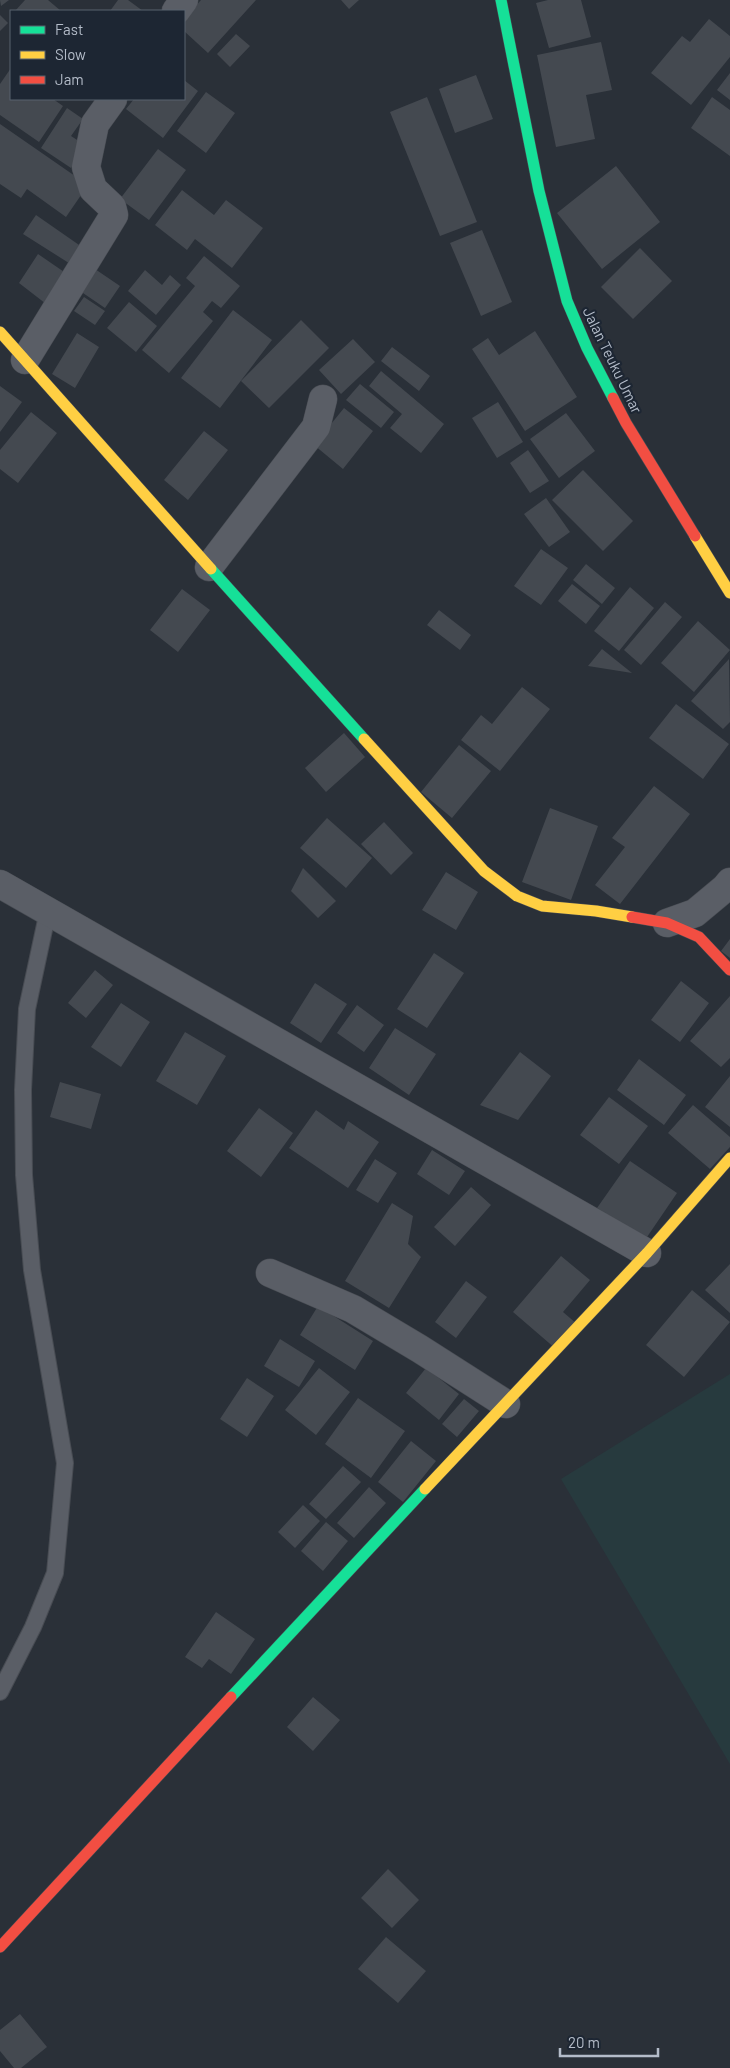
<svg xmlns="http://www.w3.org/2000/svg" width="730" height="2068" font-family="Barlow,sans-serif">
	<style>
		.green { fill: #273a3e }
		.building { fill: #444950 }
		.lines { fill: none; stroke-linecap: round; stroke-linejoin: round }
		.lane-casing { stroke: #484c53; stroke-width: 18 }
		.street-casing { stroke: #484c53; stroke-width: 29 }
		.fast-casing { stroke: #484c53; stroke-width: 12 }
		.slow-casing { stroke: #484c53; stroke-width: 12 }
		.jam-casing { stroke: #484c53; stroke-width: 12 }
		.lane { stroke: #5a5e66; stroke-width: 16 }
		.street { stroke: #5a5e66; stroke-width: 28 }
		.fast { stroke: #16e098; stroke-width: 11 }
		.slow { stroke: #ffcf43; stroke-width: 11 }
		.jam { stroke: #f24e42; stroke-width: 11 }
		.labels { text-anchor: middle; dominant-baseline: central; stroke-width: 4.5; stroke-linejoin: round; paint-order: stroke }
		.street-label { font-size: 15px; fill: #b4bcc9; stroke: #1d2633 }
	</style>
	<rect width="100%" height="100%" fill="#2a3038"/>
	<path class="green" d="M 730,1374 L 730,1764 L 561,1479 Z"/>
	<path class="building" d="M 0,0 L 9,0 L 1,6 Z
		M 25,0 L 48,0 L 61,11 L 15,11 Z
		M 118,0 L 128,0 L 143,11 L 110,11 Z
		M 201,0 L 256,0 L 208,53 L 184,31 L 184,19 Z
		M 341,0 L 359,0 L 349,9 Z
		M 548,0 L 581,0 L 591,37 L 549,48 L 536,3 Z
		M 0,15 L 8,23 L 0,31 Z
		M 709,19 L 730,36 L 730,57 L 691,105 L 651,73 L 682,36 L 690,42 Z
		M 236,34 L 250,46 L 230,67 L 217,54 Z
		M 601,42 L 612,90 L 586,95 L 595,139 L 556,147 L 537,55 Z
		M 11,68 L 11,99 L 53,99 L 63,106 L 39,142 L 0,115 L 0,84 Z
		M 730,73 L 730,100 L 717,90 Z
		M 476,75 L 493,119 L 455,133 L 439,89 Z
		M 184,80 L 198,91 L 163,138 L 126,109 L 134,99 L 184,99 Z
		M 206,92 L 235,113 L 206,153 L 177,131 Z
		M 427,97 L 477,222 L 440,236 L 390,112 Z
		M 712,97 L 730,110 L 730,156 L 691,128 Z
		M 67,108 L 83,119 L 71,136 L 85,145 L 71,168 L 41,148 Z
		M 0,124 L 88,185 L 66,217 L 27,189 L 21,198 L 0,184 Z
		M 158,149 L 186,170 L 149,220 L 120,199 Z
		M 616,166 L 660,222 L 602,269 L 557,213 Z
		M 182,190 L 214,215 L 226,200 L 263,228 L 232,268 L 195,239 L 187,250 L 155,225 Z
		M 36,215 L 82,247 L 72,265 L 23,234 Z
		M 482,230 L 512,302 L 481,316 L 450,243 Z
		M 640,248 L 672,281 L 633,319 L 601,287 Z
		M 38,254 L 70,276 L 50,307 L 19,283 Z
		M 204,256 L 240,286 L 221,308 L 212,301 L 203,312 L 213,321 L 169,373 L 142,350 L 195,286 L 186,278 Z
		M 95,269 L 120,286 L 105,308 L 80,291 Z
		M 145,270 L 162,285 L 170,275 L 181,285 L 156,315 L 128,291 Z
		M 84,297 L 105,311 L 95,325 L 74,311 Z
		M 129,302 L 157,326 L 136,352 L 107,328 Z
		M 233,310 L 272,340 L 220,408 L 181,378 Z
		M 301,320 L 329,348 L 269,408 L 241,381 Z
		M 535,331 L 577,397 L 525,431 L 472,349 L 488,338 L 499,355 Z
		M 77,333 L 99,347 L 75,388 L 52,374 Z
		M 353,339 L 375,362 L 341,394 L 319,370 Z
		M 392,347 L 430,376 L 419,391 L 381,361 Z
		M 381,371 L 444,424 L 421,453 L 390,428 L 402,414 L 369,386 Z
		M 360,384 L 394,412 L 381,428 L 346,400 Z
		M 0,386 L 22,402 L 0,432 Z
		M 498,402 L 523,442 L 497,458 L 472,418 Z
		M 344,408 L 373,431 L 343,469 L 314,445 Z
		M 31,412 L 57,433 L 18,483 L 0,469 L 0,450 Z
		M 566,413 L 595,451 L 559,478 L 530,439 Z
		M 204,431 L 228,450 L 188,500 L 164,480 Z
		M 528,450 L 549,481 L 530,493 L 510,463 Z
		M 583,470 L 633,521 L 603,551 L 552,500 Z
		M 546,498 L 570,532 L 549,547 L 524,514 Z
		M 541,549 L 568,568 L 541,605 L 514,586 Z
		M 586,564 L 615,588 L 602,604 L 573,580 Z
		M 572,584 L 600,606 L 586,624 L 558,601 Z
		M 630,587 L 654,608 L 619,651 L 594,631 Z
		M 182,589 L 210,610 L 178,652 L 150,630 Z
		M 665,602 L 682,617 L 641,665 L 624,650 Z
		M 439,610 L 471,635 L 460,650 L 427,625 Z
		M 698,621 L 730,650 L 694,692 L 661,663 Z
		M 602,649 L 632,673 L 588,666 Z
		M 729,659 L 730,722 L 723,729 L 691,701 Z
		M 522,687 L 550,709 L 500,771 L 461,740 L 481,715 L 492,724 Z
		M 676,704 L 729,744 L 703,779 L 649,738 Z
		M 344,733 L 365,757 L 326,792 L 305,768 Z
		M 459,745 L 491,771 L 452,818 L 421,792 Z
		M 654,786 L 690,814 L 620,904 L 595,885 L 625,847 L 612,838 Z
		M 550,808 L 598,826 L 571,900 L 522,882 Z
		M 327,818 L 372,858 L 346,888 L 300,848 Z
		M 384,822 L 413,853 L 391,875 L 361,844 Z
		M 303,868 L 336,901 L 318,918 L 291,891 Z
		M 446,872 L 478,892 L 456,930 L 422,910 Z
		M 730,939 L 730,958 L 721,951 Z
		M 434,953 L 464,973 L 427,1028 L 397,1009 Z
		M 95,970 L 113,985 L 86,1018 L 68,1003 Z
		M 681,981 L 709,1003 L 680,1042 L 651,1020 Z
		M 315,983 L 347,1004 L 321,1043 L 290,1023 Z
		M 730,996 L 730,1058 L 721,1067 L 690,1041 Z
		M 121,1003 L 150,1022 L 121,1067 L 91,1047 Z
		M 357,1005 L 384,1025 L 364,1052 L 337,1033 Z
		M 395,1028 L 436,1054 L 409,1095 L 369,1068 Z
		M 185,1032 L 226,1056 L 197,1105 L 156,1081 Z
		M 520,1052 L 551,1076 L 518,1120 L 480,1105 Z
		M 639,1059 L 686,1095 L 664,1125 L 617,1090 Z
		M 730,1076 L 730,1127 L 705,1107 Z
		M 60,1082 L 101,1094 L 91,1129 L 50,1117 Z
		M 609,1097 L 648,1126 L 619,1164 L 580,1135 Z
		M 693,1105 L 730,1137 L 730,1147 L 710,1169 L 668,1133 Z
		M 259,1108 L 293,1133 L 261,1177 L 227,1151 Z
		M 316,1110 L 344,1130 L 348,1121 L 379,1142 L 348,1188 L 289,1148 Z
		M 432,1150 L 465,1171 L 449,1195 L 417,1174 Z
		M 375,1159 L 397,1173 L 378,1203 L 356,1190 Z
		M 630,1161 L 677,1193 L 645,1240 L 597,1208 Z
		M 471,1187 L 491,1205 L 455,1246 L 434,1227 Z
		M 392,1203 L 413,1216 L 408,1244 L 421,1257 L 389,1308 L 345,1281 Z
		M 561,1256 L 590,1280 L 563,1312 L 577,1324 L 556,1349 L 513,1312 Z
		M 730,1264 L 730,1313 L 705,1290 Z
		M 466,1281 L 487,1297 L 456,1338 L 435,1322 Z
		M 692,1290 L 730,1322 L 684,1377 L 646,1345 Z
		M 318,1306 L 373,1341 L 355,1370 L 300,1335 Z
		M 280,1339 L 315,1361 L 299,1387 L 264,1366 Z
		M 319,1368 L 350,1392 L 316,1435 L 285,1410 Z
		M 426,1368 L 459,1394 L 439,1420 L 406,1393 Z
		M 247,1378 L 274,1396 L 247,1437 L 220,1419 Z
		M 358,1398 L 405,1431 L 371,1478 L 325,1444 Z
		M 464,1399 L 479,1411 L 457,1437 L 442,1424 Z
		M 411,1441 L 436,1461 L 403,1502 L 378,1482 Z
		M 343,1466 L 361,1482 L 326,1519 L 309,1504 Z
		M 369,1487 L 386,1503 L 354,1538 L 337,1523 Z
		M 303,1505 L 320,1521 L 295,1548 L 278,1532 Z
		M 326,1522 L 348,1541 L 323,1571 L 301,1551 Z
		M 216,1612 L 255,1639 L 231,1674 L 209,1659 L 202,1668 L 185,1657 Z
		M 313,1697 L 340,1720 L 313,1751 L 287,1727 Z
		M 388,1869 L 419,1900 L 392,1928 L 361,1898 Z
		M 386,1937 L 426,1971 L 398,2003 L 358,1969 Z
		M 20,2014 L 47,2047 L 21,2068 L 14,2068 L 0,2051 L 0,2030 Z"/>
	<g class="lines">
		<defs>
			<path id="lane" d="M 0,1692 L 33,1627 L 55,1573 L 65,1463 L 32,1270 L 24,1175 L 23,1090 L 27,1009 L 48,911"/>
			<path id="street" d="M 176,11 L 184,0
				M 25,360 L 114,215 L 112,207 L 93,189 L 86,167 L 95,124 L 113,99
				M 209,567 L 316,427 L 323,399
				M 0,884 L 647,1253
				M 667,923 L 695,913 L 725,888 L 730,882
				M 270,1273 L 353,1309 L 420,1349 L 506,1404"/>
			<path id="fast" d="M 501,0 L 539,191 L 567,301 L 587,348 L 613,398
				M 211,569 L 364,739
				M 231,1697 L 425,1489"/>
			<path id="slow" d="M 0,332 L 211,569
				M 695,536 L 730,593
				M 364,739 L 484,871 L 517,896 L 542,906 L 596,911 L 632,917
				M 425,1489 L 647,1253 L 730,1158"/>
			<path id="jam" d="M 613,398 L 626,423 L 695,536
				M 632,917 L 667,923 L 699,937 L 730,970
				M 0,1947 L 231,1697"/>
		</defs>
		<use href="#lane" class="lane-casing"/>
		<use href="#street" class="street-casing"/>
		<use href="#fast" class="fast-casing"/>
		<use href="#slow" class="slow-casing"/>
		<use href="#jam" class="jam-casing"/>
		<use href="#lane" class="lane"/>
		<use href="#street" class="street"/>
		<use href="#fast" class="fast"/>
		<use href="#slow" class="slow"/>
		<use href="#jam" class="jam"/>
	</g>
	<g class="labels">
		<g class="street-label">
			<text transform="translate(613 360) rotate(64)">Jalan Teuku Umar</text>
		</g>
	</g>
	<rect x="10" y="10" width="175" height="90" fill="#1d2633" stroke="#59626f"/>
	<rect x="20" y="26" width="25" height="8" fill="#16e098" stroke="#59626f"/>
	<text x="55" y="35" font-size="15" fill="#b4bcc9">Fast</text>
	<rect x="20" y="51" width="25" height="8" fill="#ffcf43" stroke="#59626f"/>
	<text x="55" y="60" font-size="15" fill="#b4bcc9">Slow</text>
	<rect x="20" y="76" width="25" height="8" fill="#f24e42" stroke="#59626f"/>
	<text x="55" y="85" font-size="15" fill="#b4bcc9">Jam</text>
	<path d="M560 2048v8h98v-8" fill="none" stroke="#b4bcc9" stroke-width="2.5"/>
	<text x="568" y="2048" font-size="15" fill="#b4bcc9" stroke="#1d2633" stroke-width="4" paint-order="stroke">20 m</text>
</svg>
